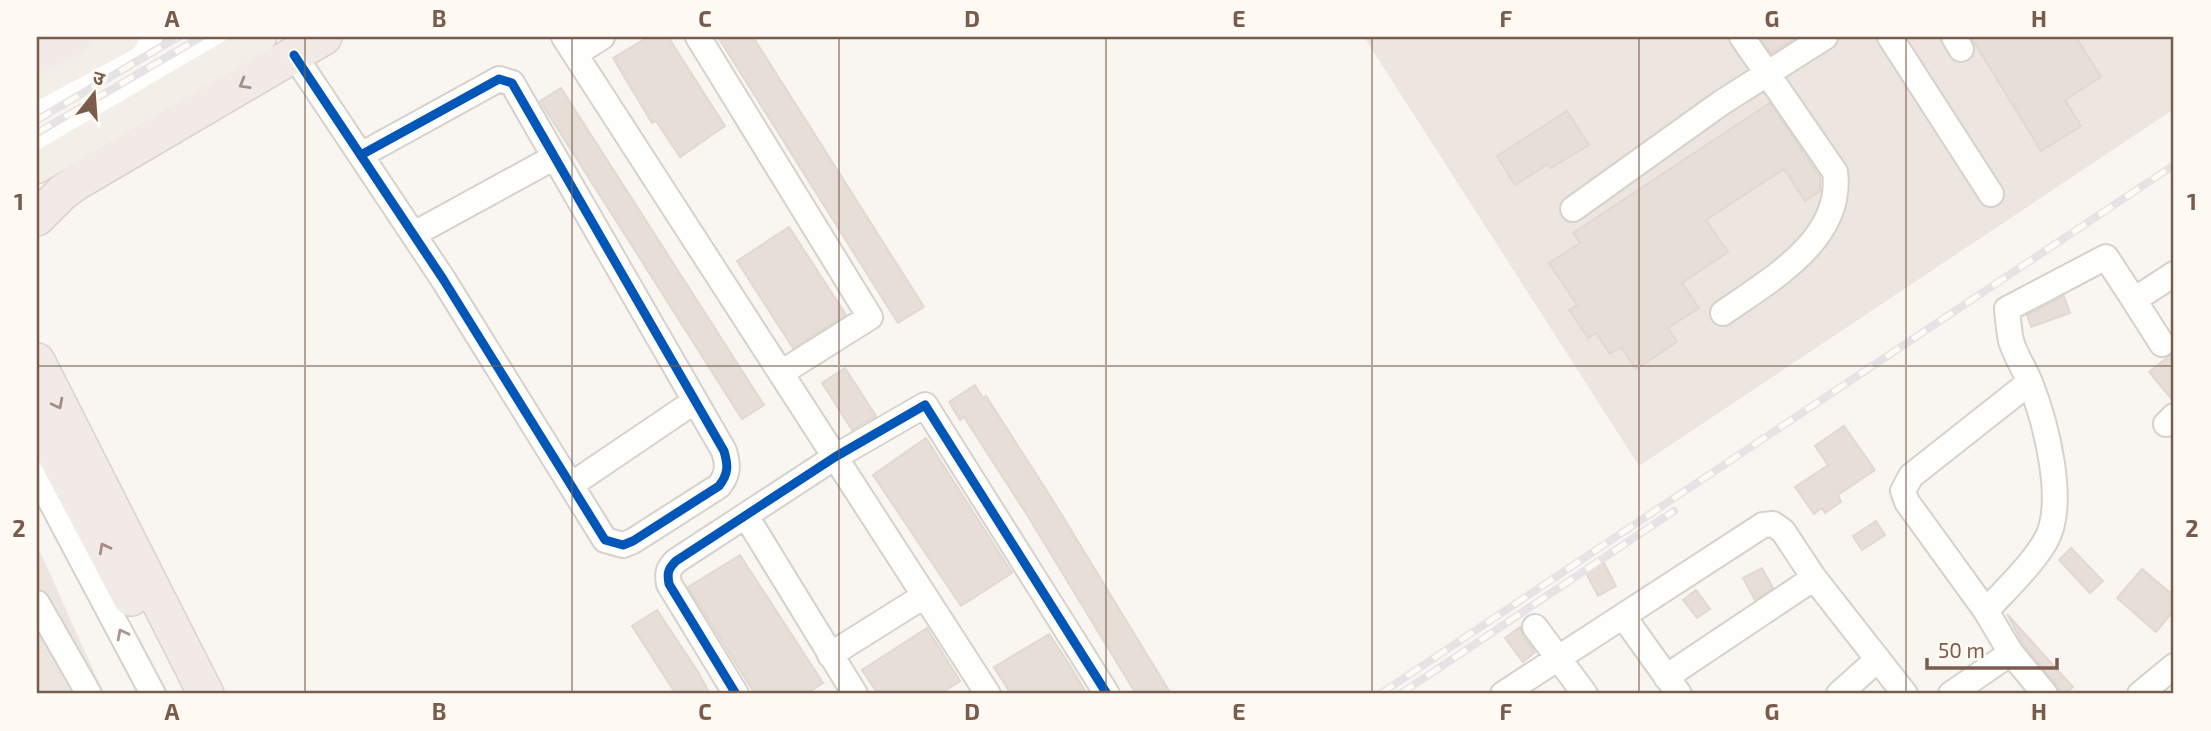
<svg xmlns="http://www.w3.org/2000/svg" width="2211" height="731" font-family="'Exo 2','Noto Sans Devanagari',sans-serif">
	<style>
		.industrial { fill: #ede5e0 }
		.building { fill: #e6ded7; stroke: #e2d8d2; stroke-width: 2 }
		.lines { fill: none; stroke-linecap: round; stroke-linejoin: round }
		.minor-casing { stroke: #d7d1cb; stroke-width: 28 }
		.major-casing { stroke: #dad1cc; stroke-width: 33 }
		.highway-casing { stroke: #dad1cc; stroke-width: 38 }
		.minor { stroke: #fefefd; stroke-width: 24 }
		.major { stroke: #f3eee8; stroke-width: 30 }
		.highway { stroke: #f2eae7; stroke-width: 35 }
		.rail-casing { stroke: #e6e3e7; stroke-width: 8 }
		.rail { stroke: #fffaf3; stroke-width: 5; stroke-dasharray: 16; stroke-linecap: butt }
		.cycleway-casing { stroke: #fffaf3; stroke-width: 13 }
		.cycleway { stroke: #0057b8; stroke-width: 9 }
		.oneway { stroke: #a48e83 }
		.oneway2 { stroke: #a8958b }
		.grid { fill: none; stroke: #7a5c4d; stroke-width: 2; stroke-opacity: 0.55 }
		.neatline { fill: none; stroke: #7a5c4d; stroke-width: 2.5 }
		.grid-label { font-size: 23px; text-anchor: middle; font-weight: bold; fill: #7a5c4d }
	</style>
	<rect width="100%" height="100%" fill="#f9f5f0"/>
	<path class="industrial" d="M 1364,37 L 2174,37 L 2174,109 L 1639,466 Z
		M 37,545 L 104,694 L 37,694 Z"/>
	<path class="building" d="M 648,37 L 668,37 L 725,126 L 680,157 L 656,121 L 652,123 L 613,58 Z
		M 718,37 L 753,37 L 924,307 L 898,323 Z
		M 1760,37 L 1798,37 L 1771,53 Z
		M 1971,37 L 2076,37 L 2101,77 L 2065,100 L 2081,126 L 2041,151 Z
		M 561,88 L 764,405 L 742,419 L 540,101 Z
		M 1770,103 L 1820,177 L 1820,191 L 1805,201 L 1784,169 L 1706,220 L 1728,252 L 1682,283 L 1699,308 L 1668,328 L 1677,342 L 1636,369 L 1621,347 L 1610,354 L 1596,333 L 1588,338 L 1569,310 L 1577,305 L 1549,263 L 1580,243 L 1573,233 Z
		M 1567,111 L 1589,145 L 1551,168 L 1548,164 L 1515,185 L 1497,156 Z
		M 789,227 L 846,315 L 793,348 L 737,261 Z
		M 2064,296 L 2070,313 L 2031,327 L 2027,315 Z
		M 2174,352 L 2174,402 L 2149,372 Z
		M 845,368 L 876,416 L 852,430 L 822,383 Z
		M 975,385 L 983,398 L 986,396 L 1052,499 L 1171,694 L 1136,694 L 1029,518 L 964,417 L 960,420 L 949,402 Z
		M 1844,426 L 1875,470 L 1838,495 L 1841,502 L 1825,513 L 1822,508 L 1814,514 L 1795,487 L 1828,465 L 1815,446 Z
		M 926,438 L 1012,573 L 961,606 L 873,475 Z
		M 1876,521 L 1885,535 L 1862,550 L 1853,536 Z
		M 2071,548 L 2103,581 L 2090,593 L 2059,560 Z
		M 740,555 L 823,683 L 806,694 L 755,694 L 688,587 Z
		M 1603,561 L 1616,586 L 1598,596 L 1585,571 Z
		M 1762,568 L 1773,588 L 1755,600 L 1743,578 Z
		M 2142,569 L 2174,596 L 2174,610 L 2156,632 L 2117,598 Z
		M 1696,590 L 1710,609 L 1697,618 L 1683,600 Z
		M 657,610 L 698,672 L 710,694 L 676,694 L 632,626 Z
		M 2007,614 L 2073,687 L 2065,694 L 2060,694 L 2056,685 L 2023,644 Z
		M 1520,627 L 1523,636 L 1535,652 L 1523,662 L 1505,638 Z
		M 927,628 L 960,681 L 940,694 L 878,694 L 862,670 Z
		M 1049,634 L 1069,664 L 1087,694 L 1011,694 L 994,667 Z"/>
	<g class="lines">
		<defs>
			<path id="minor" d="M 564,37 L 988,694
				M 698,37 L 870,317 L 781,373
				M 1890,37 L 1991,194
				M 1954,37 L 1961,49
				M 575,54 L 602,37
				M 294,55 L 443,279 L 605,540 L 623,545 L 633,541 L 719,486 C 729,473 728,465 724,451 L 512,83 L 499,79 L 361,155
				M 37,103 L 151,37
				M 37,149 L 228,37
				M 1573,209 L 1721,103 L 1825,37
				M 414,234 L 553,158
				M 1723,313 C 1770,280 1844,239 1835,172 L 1742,37
				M 2162,344 L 2134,300 L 2174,274
				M 2030,382 L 1911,476 L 1903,491 L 1907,502 L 1986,611 L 2011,653 L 2045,694
				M 2166,424 L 2174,416
				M 47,444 L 48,496 L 153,694
				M 571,485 L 695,401
				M 746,516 L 855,694
				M 37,603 L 89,694
				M 1986,611 C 2006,589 2030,567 2045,542 C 2068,504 2045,419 2029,380 C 2023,367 2015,354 2011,341 C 2009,331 2008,319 2007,309 L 2106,257 L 2134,300
				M 1623,616 L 1679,694
				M 1535,627 L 1585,694
				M 830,655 L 924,596
				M 1666,677 L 1814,578
				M 736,694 L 669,584 C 667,573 668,569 676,561 L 835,457 L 925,405 L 1107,694
				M 1503,694 L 1763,525 L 1773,524 L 1783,531 L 1814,578 L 1905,694
				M 1839,694 L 1878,659
				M 1951,694 L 2011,653
				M 2140,694 L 2174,666"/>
			<path id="major" d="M 37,84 L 124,37
				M 37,168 L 261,37"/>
			<path id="highway" d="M 37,57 L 75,37
				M 37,218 L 63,192 L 77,182 L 324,37
				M 37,361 L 206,694
				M 37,420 L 131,598"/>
		</defs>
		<use href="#minor" class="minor-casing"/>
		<use href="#major" class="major-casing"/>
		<use href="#highway" class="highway-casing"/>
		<use href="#minor" class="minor"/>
		<use href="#major" class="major"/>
		<use href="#highway" class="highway"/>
		<defs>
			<path id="rail" d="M 37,120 L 178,37
				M 37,133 L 201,37
				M 1380,694 L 2174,165
				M 1400,694 L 1674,511"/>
		</defs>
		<use href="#rail" class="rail-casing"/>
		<use href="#rail" class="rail"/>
		<defs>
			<path id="cycleway" d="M 294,55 L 443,279 L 605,540 L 623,545 L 633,541 L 719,486 C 729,473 728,465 724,451 L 512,83 L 499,79 L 361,155
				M 736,694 L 669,584 C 667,573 668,569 676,561 L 835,457 L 925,405 L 1107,694"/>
		</defs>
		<use href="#cycleway" class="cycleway-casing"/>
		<use href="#cycleway" class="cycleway"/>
	</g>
	<defs><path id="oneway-chevron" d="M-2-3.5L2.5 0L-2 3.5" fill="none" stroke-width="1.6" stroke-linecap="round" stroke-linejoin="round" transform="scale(1.75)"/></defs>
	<g class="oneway">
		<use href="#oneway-chevron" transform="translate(244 84) rotate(150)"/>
		<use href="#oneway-chevron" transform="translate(58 404) rotate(63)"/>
		<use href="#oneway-chevron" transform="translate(104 548) rotate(-118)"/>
	</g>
	<use class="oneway2" href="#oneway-chevron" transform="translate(122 634) rotate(-117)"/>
	<path class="grid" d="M 305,37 L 305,694M 572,37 L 572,694M 839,37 L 839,694M 1106,37 L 1106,694M 1372,37 L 1372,694M 1639,37 L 1639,694M 1906,37 L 1906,694M 37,366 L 2174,366"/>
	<rect width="2211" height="731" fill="none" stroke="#fffaf3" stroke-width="77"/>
	<g transform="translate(94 94) rotate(17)" stroke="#fffaf3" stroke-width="5" paint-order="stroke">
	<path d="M0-5L12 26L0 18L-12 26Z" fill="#7a5c4d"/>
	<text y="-10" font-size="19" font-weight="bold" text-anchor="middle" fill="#7a5c4d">उ</text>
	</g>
	<path d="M1927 658v10h130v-10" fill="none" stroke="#7a5c4d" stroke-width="3.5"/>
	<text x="1938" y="658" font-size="21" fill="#7a5c4d" stroke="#fffaf3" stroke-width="5" paint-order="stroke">50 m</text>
	<rect x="38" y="38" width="2134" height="654" class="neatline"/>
	<g class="grid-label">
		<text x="172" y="27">A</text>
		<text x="439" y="27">B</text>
		<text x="705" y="27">C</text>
		<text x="972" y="27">D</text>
		<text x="1239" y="27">E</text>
		<text x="1506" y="27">F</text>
		<text x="1772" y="27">G</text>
		<text x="2039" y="27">H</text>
		<text x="19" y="210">1</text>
		<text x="2192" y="210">1</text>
		<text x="19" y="537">2</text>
		<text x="2192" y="537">2</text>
		<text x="172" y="720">A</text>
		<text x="439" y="720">B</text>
		<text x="705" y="720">C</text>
		<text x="972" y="720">D</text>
		<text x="1239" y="720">E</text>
		<text x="1506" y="720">F</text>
		<text x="1772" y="720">G</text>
		<text x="2039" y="720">H</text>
	</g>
</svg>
